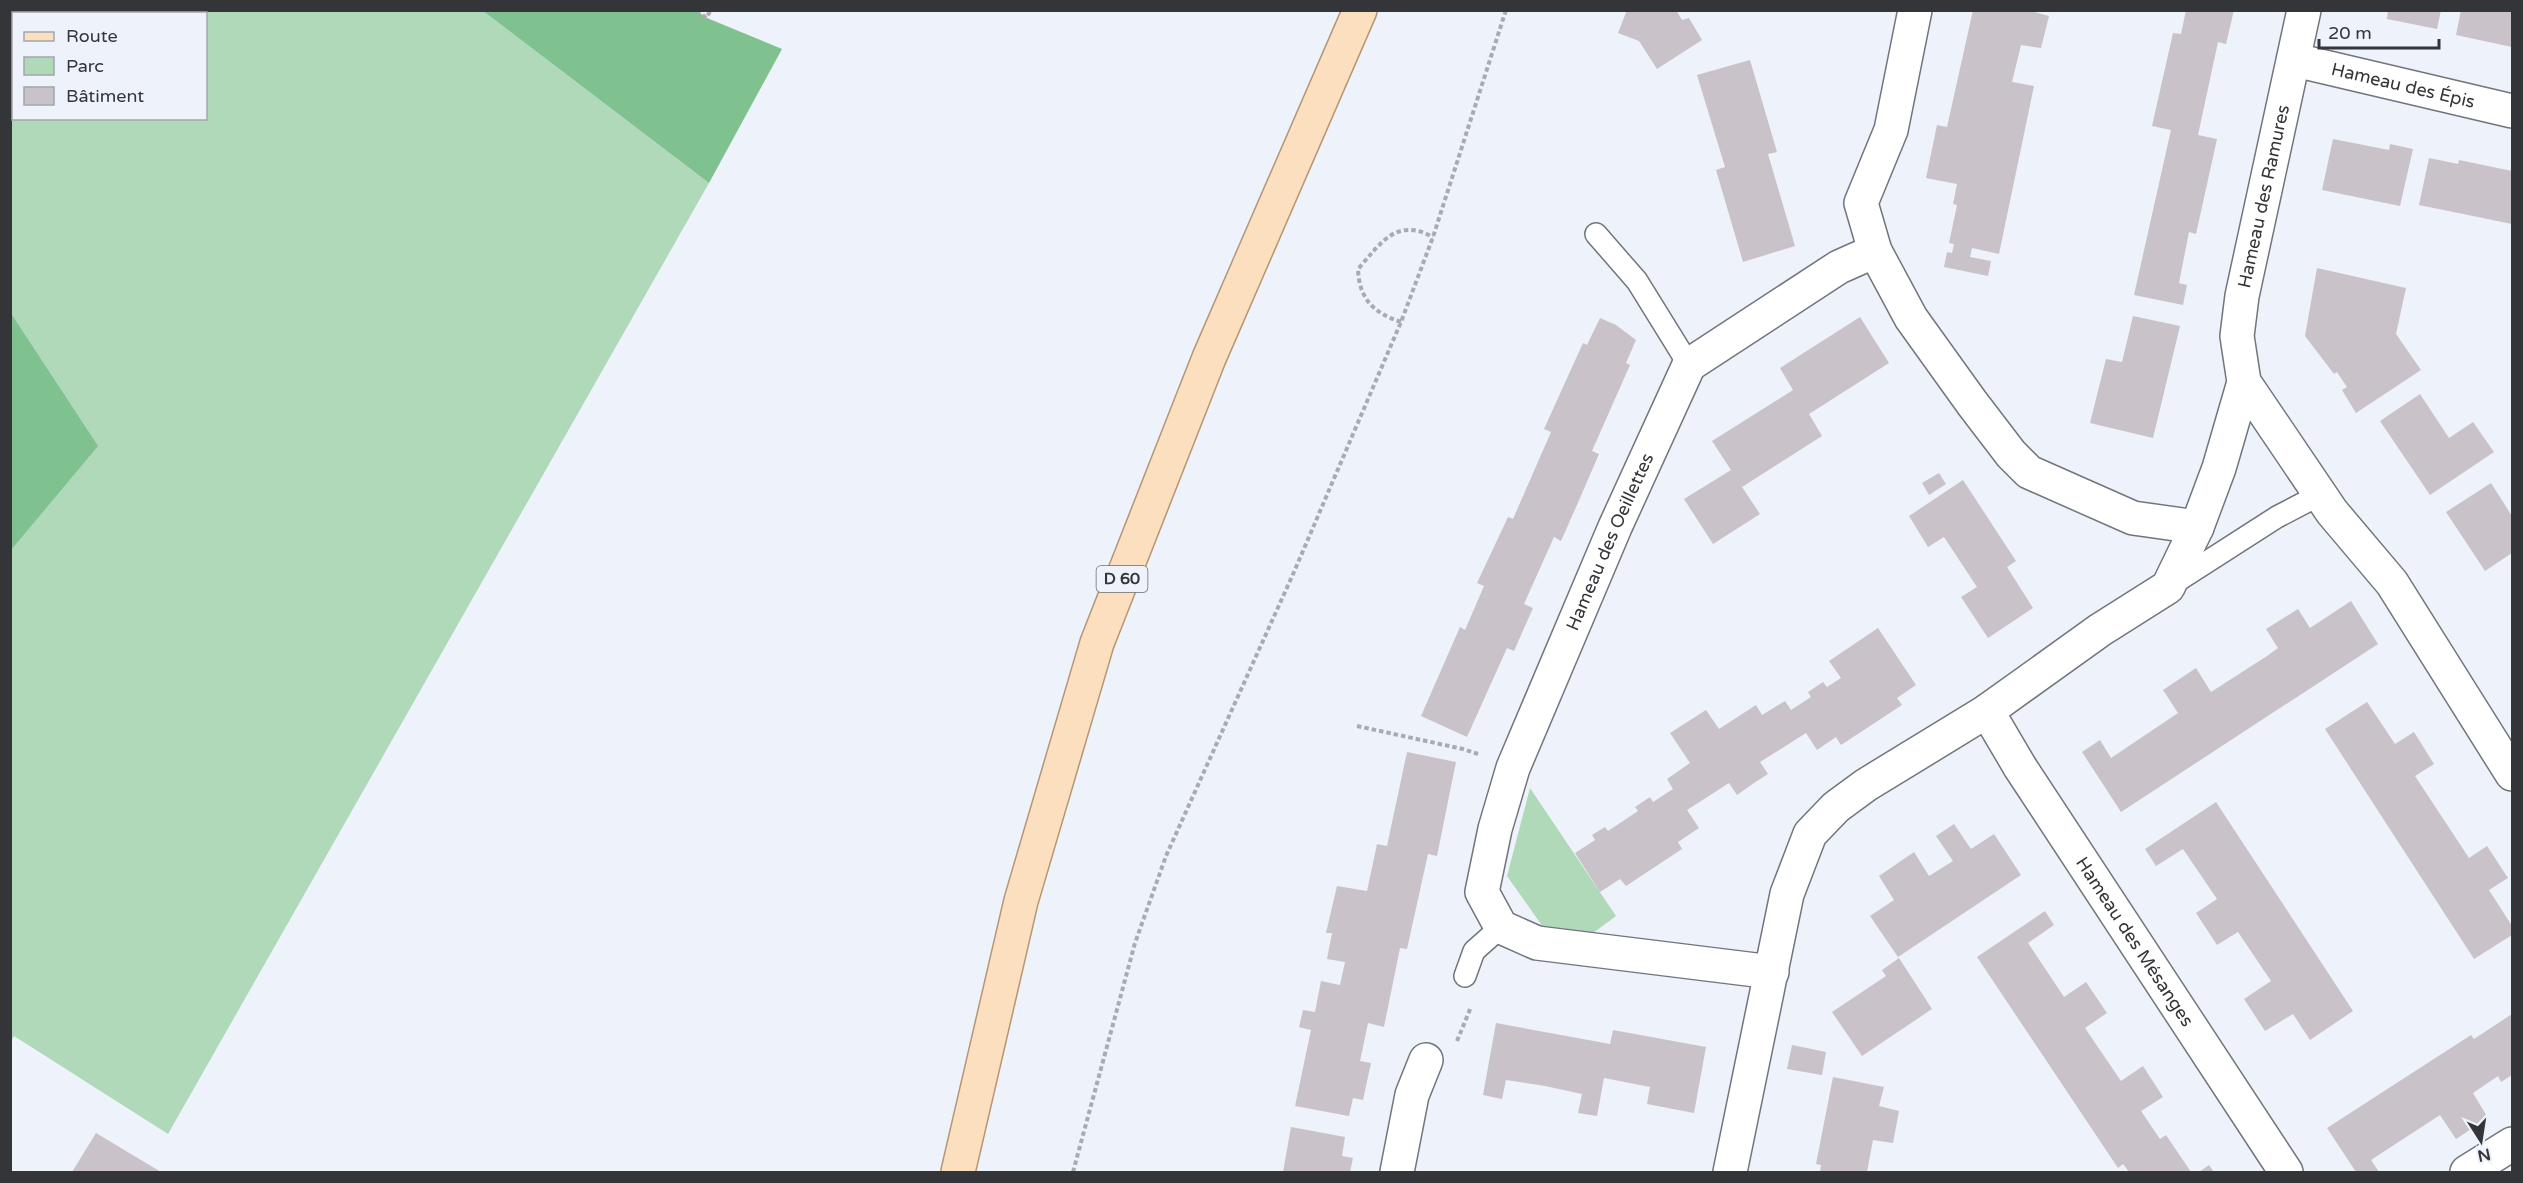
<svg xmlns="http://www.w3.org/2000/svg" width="2523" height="1183" font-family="'Varela Round',sans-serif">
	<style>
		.green { fill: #b0d9b9; fill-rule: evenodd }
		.forest { fill: #7fc18f }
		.building { fill: #c9c2c9 }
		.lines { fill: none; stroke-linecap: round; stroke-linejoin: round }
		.lane-casing { stroke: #71757c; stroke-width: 24 }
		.street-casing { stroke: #71757c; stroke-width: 36 }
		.primary-casing { stroke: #b49674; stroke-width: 36 }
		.path { stroke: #a8abb1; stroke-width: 4; stroke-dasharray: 4.5 3; stroke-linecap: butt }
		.lane { stroke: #fff; stroke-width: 21 }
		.street { stroke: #fff; stroke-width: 33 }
		.primary { stroke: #fcdfbf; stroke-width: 33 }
		.labels { text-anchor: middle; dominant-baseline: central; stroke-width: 5; stroke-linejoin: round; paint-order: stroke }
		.shield { fill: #eef2fa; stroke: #6b6e72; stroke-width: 1.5 }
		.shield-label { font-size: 16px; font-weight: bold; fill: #333538 }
		.street-label { font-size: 18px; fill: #333538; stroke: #eef2fa }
	</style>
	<rect width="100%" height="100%" fill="#eef2fa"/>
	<path class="green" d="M 11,11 L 483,11 L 709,183 L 168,1134 L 14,1036 L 11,1041 ZM 14,14 L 206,14 L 206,118 L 14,118 Z
		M 1530,788 L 1616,916 L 1589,936 L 1543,927 L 1507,876 Z"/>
	<path class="forest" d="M 483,11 L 697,11 L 707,18 L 782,49 L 709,183 Z
		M 10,312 L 98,446 L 11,550 L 10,550 Z"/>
	<path class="building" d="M 1627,10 L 1676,10 L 1682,20 L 1689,18 L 1702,40 L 1657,69 L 1639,41 L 1618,33 Z
		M 1973,10 L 2027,10 L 2049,16 L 2041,48 L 2021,45 L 2012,82 L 2034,86 L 1999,254 L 1972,248 L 1970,257 L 1991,261 L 1988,276 L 1944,267 L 1947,252 L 1952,253 L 1954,244 L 1949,243 L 1957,205 L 1953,204 L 1957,184 L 1926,178 L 1937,125 L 1947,127 Z
		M 2186,10 L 2234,10 L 2226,44 L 2218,42 L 2198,135 L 2217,139 L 2196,234 L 2189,232 L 2179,283 L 2187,285 L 2183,305 L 2134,295 L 2171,130 L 2152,126 L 2173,33 L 2181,34 Z
		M 2388,10 L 2441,10 L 2437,29 L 2387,19 Z
		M 2461,10 L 2512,10 L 2512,47 L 2456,35 Z
		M 1750,60 L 1777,152 L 1768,154 L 1795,246 L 1743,262 L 1716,170 L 1725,167 L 1697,75 Z
		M 2333,139 L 2389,150 L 2390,144 L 2413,149 L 2400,206 L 2322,190 Z
		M 2429,158 L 2458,164 L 2459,160 L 2512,171 L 2512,224 L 2419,205 Z
		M 2317,268 L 2406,288 L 2396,334 L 2421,370 L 2356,413 L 2342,390 L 2347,387 L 2337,372 L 2334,374 L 2305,336 Z
		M 2133,316 L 2180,326 L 2153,438 L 2090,423 L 2106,359 L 2122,362 Z
		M 1860,317 L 1889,363 L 1809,414 L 1822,436 L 1742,487 L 1760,514 L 1713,544 L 1684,499 L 1731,470 L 1712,441 L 1793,390 L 1780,368 Z
		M 1600,318 L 1616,325 L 1636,340 L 1626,363 L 1630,365 L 1592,451 L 1599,454 L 1580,498 L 1561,541 L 1554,537 L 1524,604 L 1533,608 L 1514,651 L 1507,648 L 1467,737 L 1421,716 L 1460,627 L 1465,630 L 1484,586 L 1477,583 L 1508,517 L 1513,519 L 1551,432 L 1544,429 L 1583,343 L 1587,345 Z
		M 2420,394 L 2449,438 L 2473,422 L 2494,452 L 2430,495 L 2380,421 Z
		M 1939,473 L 1946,484 L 1929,495 L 1922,483 Z
		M 1963,480 L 2016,561 L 2007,567 L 2033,608 L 1988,638 L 1961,597 L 1977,587 L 1944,537 L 1928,547 L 1909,516 Z
		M 2491,483 L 2512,516 L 2512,553 L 2485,571 L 2446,512 Z
		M 2351,601 L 2378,644 L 2121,812 L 2082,752 L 2100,740 L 2111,758 L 2178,713 L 2163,690 L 2196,668 L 2211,692 L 2267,656 L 2278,648 L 2266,629 L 2298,609 L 2310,628 Z
		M 1878,628 L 1916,685 L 1897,698 L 1902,705 L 1841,745 L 1836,737 L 1817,750 L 1806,733 L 1760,762 L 1768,774 L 1754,783 L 1737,795 L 1729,783 L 1687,810 L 1699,828 L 1678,842 L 1682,849 L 1626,886 L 1620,879 L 1600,892 L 1575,853 L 1595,840 L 1592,835 L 1605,827 L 1608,831 L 1638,811 L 1635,807 L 1650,797 L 1653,802 L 1673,789 L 1667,779 L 1690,763 L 1670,733 L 1706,710 L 1719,729 L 1756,705 L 1762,715 L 1785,701 L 1791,710 L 1811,697 L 1808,692 L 1823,682 L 1827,687 L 1841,678 L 1829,661 Z
		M 2367,702 L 2395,744 L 2414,732 L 2434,764 L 2415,776 L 2469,858 L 2487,846 L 2508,878 L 2489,890 L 2512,926 L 2512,935 L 2474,959 L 2325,729 Z
		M 1407,752 L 1456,762 L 1437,856 L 1428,854 L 1407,949 L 1400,948 L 1384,1027 L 1368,1023 L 1360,1061 L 1371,1063 L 1363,1100 L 1353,1098 L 1349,1116 L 1295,1106 L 1311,1030 L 1299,1027 L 1303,1010 L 1315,1012 L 1321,981 L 1340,985 L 1345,962 L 1327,959 L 1332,933 L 1326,933 L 1337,886 L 1367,891 L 1377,844 L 1387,846 Z
		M 2216,802 L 2353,1011 L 2310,1040 L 2293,1014 L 2265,1031 L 2244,999 L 2271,981 L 2238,932 L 2217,945 L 2196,913 L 2217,899 L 2183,849 L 2156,866 L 2145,849 Z
		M 1954,824 L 1971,849 L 1994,834 L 2021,875 L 1898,957 L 1870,916 L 1894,900 L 1879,876 L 1914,852 L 1929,876 L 1953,861 L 1936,836 Z
		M 2045,911 L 2054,925 L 2028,943 L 2064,997 L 2086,982 L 2107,1013 L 2085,1028 L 2121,1081 L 2143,1066 L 2163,1097 L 2141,1111 L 2160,1139 L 2166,1135 L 2191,1172 L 2129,1172 L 2123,1164 L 2118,1168 L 1977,957 Z
		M 1899,958 L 1932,1009 L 1862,1056 L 1832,1012 L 1886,976 L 1882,970 Z
		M 2512,1014 L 2512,1075 L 2501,1082 L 2498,1076 L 2473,1093 L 2488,1118 L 2456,1139 L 2440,1115 L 2371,1160 L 2379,1172 L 2356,1172 L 2327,1128 L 2471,1035 L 2474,1039 Z
		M 1496,1023 L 1610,1044 L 1613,1030 L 1706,1047 L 1694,1113 L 1647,1104 L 1650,1087 L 1604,1078 L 1597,1116 L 1578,1113 L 1582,1094 L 1545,1086 L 1506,1080 L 1502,1099 L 1483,1095 Z
		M 1792,1045 L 1826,1052 L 1822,1075 L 1787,1069 Z
		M 1833,1077 L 1884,1087 L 1879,1106 L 1899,1111 L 1893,1143 L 1873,1140 L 1867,1172 L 1820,1172 L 1821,1165 L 1816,1164 Z
		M 1291,1127 L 1345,1137 L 1342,1156 L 1353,1158 L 1350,1172 L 1283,1172 Z
		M 96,1133 L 161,1172 L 72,1172 Z
		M 2209,1165 L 2214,1172 L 2199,1172 Z"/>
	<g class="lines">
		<defs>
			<path id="lane" d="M 1596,234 L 1637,281 L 1689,365
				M 2171,585 L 2277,517 L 2321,494
				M 1465,976 L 1474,951 L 1501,927"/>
			<g id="street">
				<path d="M 1915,10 L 1891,130 L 1861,203 L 1875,251 L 1911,318 L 1972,403 L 2011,454 L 2029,472 L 2133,518 L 2197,527"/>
				<path id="s1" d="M 2295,60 L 2512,111"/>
				<path d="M 2244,382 L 2332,512 L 2392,583 L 2512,774"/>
				<path id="s2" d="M 1987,711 L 2020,767 L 2286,1172"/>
				<path id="s3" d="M 1772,972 L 1537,943 L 1501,927 L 1482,892 L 1495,829 L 1513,768 L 1615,527 L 1689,365 L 1839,267 L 1875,251"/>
				<path d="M 1397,1172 L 1412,1095 L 1426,1060"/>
				<path id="s4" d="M 1730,1172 L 1787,894 L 1810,834 L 1836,807 L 1866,785 L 1987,711 L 2100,630 L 2168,587 L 2197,527 L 2219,468 L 2244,382 L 2237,336 L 2242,296 L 2304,10"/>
				<path d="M 2467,1172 L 2512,1144"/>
			</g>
			<path id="primary" d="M 958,1172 L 1021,901 L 1097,643 L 1209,358 L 1360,10"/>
		</defs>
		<use href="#lane" class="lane-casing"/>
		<use href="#street" class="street-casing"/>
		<use href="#primary" class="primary-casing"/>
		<path class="path" d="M 697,10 L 706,18 L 711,10
			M 1401,322 C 1373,313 1359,298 1358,269 C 1381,243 1396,217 1433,237
			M 1357,726 L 1463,749 L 1478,754
			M 1457,1041 L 1471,1007
			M 1073,1172 L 1135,943 L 1166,856 L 1294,572 L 1401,322 L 1433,237 L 1506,10"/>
		<use href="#lane" class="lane"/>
		<use href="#street" class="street"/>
		<use href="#primary" class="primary"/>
	</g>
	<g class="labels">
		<rect class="shield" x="1096.5" y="566" width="51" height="26" rx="4.5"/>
		<g class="shield-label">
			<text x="1122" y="579">D 60</text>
		</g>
		<g class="street-label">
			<text stroke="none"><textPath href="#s1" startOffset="111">Hameau des Épis</textPath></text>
			<text stroke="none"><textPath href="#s4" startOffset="1192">Hameau des Ramures</textPath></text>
			<text stroke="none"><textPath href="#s3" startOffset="690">Hameau des Oeillettes</textPath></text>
			<text stroke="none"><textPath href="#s2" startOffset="274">Hameau des Mésanges</textPath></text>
		</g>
	</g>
	<rect width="2523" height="1183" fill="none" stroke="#333538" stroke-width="24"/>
	<rect x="12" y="12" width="195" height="108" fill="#eef2fa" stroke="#a3a6ac" stroke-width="1.5"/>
	<rect x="24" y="32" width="30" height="9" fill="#fcdfbf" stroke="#a3a6ac" stroke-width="1.5"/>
	<text x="66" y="42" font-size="18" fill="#333538">Route</text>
	<rect x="24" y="57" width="30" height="18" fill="#b0d9b9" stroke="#a3a6ac" stroke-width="1.5"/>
	<text x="66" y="72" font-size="18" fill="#333538">Parc</text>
	<rect x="24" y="87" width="30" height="18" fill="#c9c2c9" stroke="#a3a6ac" stroke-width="1.5"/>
	<text x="66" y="102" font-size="18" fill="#333538">Bâtiment</text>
	<g transform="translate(2481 1141) rotate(168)" stroke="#eef2fa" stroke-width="4.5" paint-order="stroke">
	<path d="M0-4.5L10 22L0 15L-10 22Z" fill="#333538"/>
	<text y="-9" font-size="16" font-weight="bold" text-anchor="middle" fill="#333538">N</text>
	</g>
	<path d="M2319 39v9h120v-9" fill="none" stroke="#333538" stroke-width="3"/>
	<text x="2328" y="39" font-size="18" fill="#333538" stroke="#eef2fa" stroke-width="4.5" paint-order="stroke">20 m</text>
</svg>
